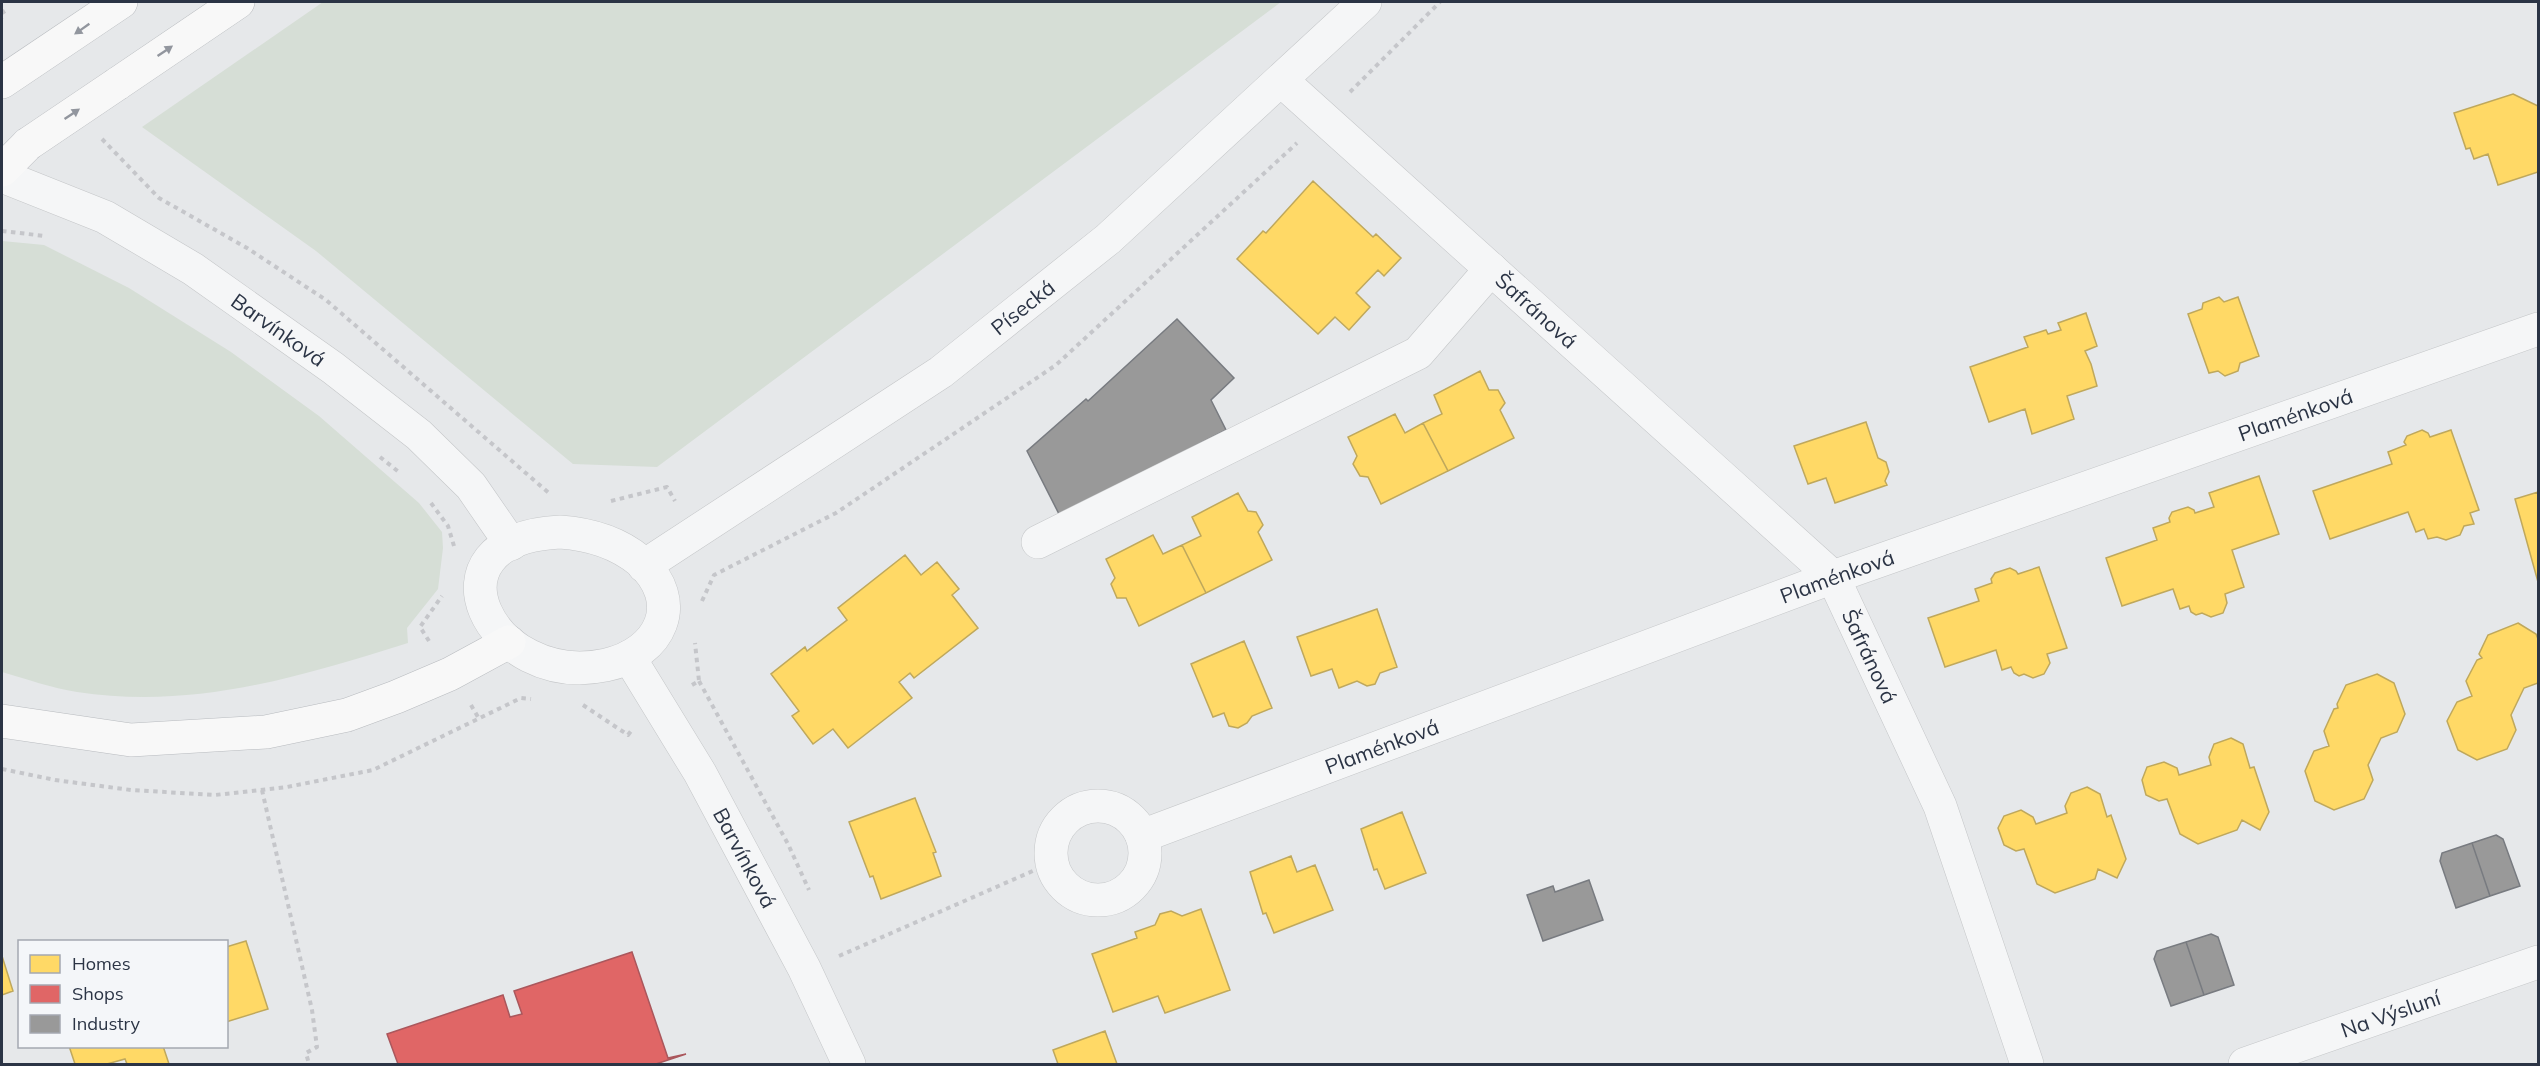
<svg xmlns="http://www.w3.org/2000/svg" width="2540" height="1066" font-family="Mulish,sans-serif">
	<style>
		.green { fill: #d6ded6 }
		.homes { fill: #ffd966; stroke: #bfa85c; stroke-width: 1.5 }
		.shops { fill: #e06666; stroke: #aa575c; stroke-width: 1.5 }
		.industry { fill: #999; stroke: #787b80; stroke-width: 1.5 }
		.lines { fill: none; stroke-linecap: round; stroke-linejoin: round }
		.minor-casing { stroke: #c4c6c8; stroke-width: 34 }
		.tertiary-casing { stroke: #c4c6c8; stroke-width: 34 }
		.trunk-casing { stroke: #b8bbbf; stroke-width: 34 }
		.path { stroke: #c5c6ca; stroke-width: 4; stroke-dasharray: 4.5 4.5; stroke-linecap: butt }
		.minor { stroke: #f5f6f7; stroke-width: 33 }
		.tertiary { stroke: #f5f6f7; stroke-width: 33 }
		.trunk { stroke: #f8f8f8; stroke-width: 33 }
		.trunk-bridge-casing { stroke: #b8bbbf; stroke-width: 34; stroke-linecap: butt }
		.trunk-bridge { stroke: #f8f8f8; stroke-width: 33 }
		.oneway { fill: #92969e }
		.labels { text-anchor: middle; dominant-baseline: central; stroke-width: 6; stroke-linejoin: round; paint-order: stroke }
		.street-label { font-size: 21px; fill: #2b3445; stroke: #f4f6f9 }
	</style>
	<rect width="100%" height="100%" fill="#e6e8ea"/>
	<path class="green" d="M 323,2 L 1281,2 L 657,467 L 573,464 L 316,251 L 142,127 Z
		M 2,241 L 44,245 L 129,288 L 231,352 L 319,416 L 419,503 L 442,532 L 443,548 L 438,589 L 407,628 L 408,643 C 299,677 193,710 77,692 C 52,688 26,679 2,672 Z"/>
	<path class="homes" d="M 2513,94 L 2538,106 L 2538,172 L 2498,185 L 2488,154 L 2474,159 L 2470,148 L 2466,149 L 2454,113 Z
		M 1313,181 L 1373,237 L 1376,234 L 1401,258 L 1384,276 L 1378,270 L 1356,293 L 1370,307 L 1349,330 L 1335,317 L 1318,334 L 1237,259 L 1263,231 L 1266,233 Z
		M 2219,297 L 2224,302 L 2238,297 L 2259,356 L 2240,363 L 2238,371 L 2225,376 L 2218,371 L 2209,373 L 2188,314 L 2202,309 L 2203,303 Z
		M 2086,313 L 2097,346 L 2085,351 L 2091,364 L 2097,386 L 2067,396 L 2074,419 L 2032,434 L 2025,409 L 1989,422 L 1970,367 L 2028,347 L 2024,337 L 2046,330 L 2048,334 L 2061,330 L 2058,323 Z
		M 1480,371 L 1489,390 L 1498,390 L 1505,403 L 1500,410 L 1514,438 L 1448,471 L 1423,423 L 1442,414 L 1434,395 Z
		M 1395,414 L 1405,433 L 1423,423 L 1448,471 L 1381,504 L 1368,477 L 1360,476 L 1353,464 L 1357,456 L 1348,437 Z
		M 1866,422 L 1878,458 L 1886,462 L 1889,472 L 1885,481 L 1887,485 L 1835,503 L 1826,478 L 1808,484 L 1794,446 Z
		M 2422,430 L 2428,433 L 2430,437 L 2451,430 L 2479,510 L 2470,513 L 2474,524 L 2464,526 L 2460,535 L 2446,540 L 2437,537 L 2428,539 L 2424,529 L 2416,532 L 2408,512 L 2330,539 L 2313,491 L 2392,464 L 2388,452 L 2406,445 L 2404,442 L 2407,436 Z
		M 2259,476 L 2279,534 L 2232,550 L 2244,587 L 2225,594 L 2227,603 L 2223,613 L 2211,617 L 2202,613 L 2196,615 L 2191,612 L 2189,606 L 2180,609 L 2173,589 L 2122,606 L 2106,558 L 2157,540 L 2153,528 L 2170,522 L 2169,518 L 2172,512 L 2188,507 L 2194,510 L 2195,513 L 2214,507 L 2209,493 Z
		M 2538,492 L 2538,582 L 2515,499 Z
		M 1238,493 L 1248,511 L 1256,512 L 1263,525 L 1258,532 L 1272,560 L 1206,593 L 1182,545 L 1201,536 L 1192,517 Z
		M 1153,535 L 1163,554 L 1182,545 L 1206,593 L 1139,626 L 1126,598 L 1117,598 L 1111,584 L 1115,578 L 1106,559 Z
		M 905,555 L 921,575 L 937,562 L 959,589 L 952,595 L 978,628 L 914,678 L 910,673 L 899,682 L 912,698 L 848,748 L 833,729 L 813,744 L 792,716 L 799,711 L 771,674 L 805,647 L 807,651 L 847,620 L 838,608 Z
		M 2039,567 L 2067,648 L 2047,654 L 2050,663 L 2044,674 L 2033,678 L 2024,674 L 2019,676 L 2014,673 L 2011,667 L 2002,670 L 1996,650 L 1945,667 L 1928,618 L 1979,601 L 1975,589 L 1992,583 L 1991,579 L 1995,573 L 2010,568 L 2016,571 L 2018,574 Z
		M 1377,609 L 1397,667 L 1380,673 L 1375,684 L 1367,686 L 1357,681 L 1339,688 L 1332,669 L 1311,676 L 1297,637 Z
		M 2518,623 L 2536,634 L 2538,639 L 2538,683 L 2524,688 L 2511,715 L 2516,730 L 2507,749 L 2477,760 L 2458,750 L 2447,721 L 2457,702 L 2472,696 L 2466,681 L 2477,660 L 2482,658 L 2479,654 L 2488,635 Z
		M 1244,641 L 1272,708 L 1252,716 L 1247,723 L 1238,728 L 1229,726 L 1224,713 L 1213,717 L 1191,664 Z
		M 2377,674 L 2394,683 L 2405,714 L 2397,732 L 2381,738 L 2368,765 L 2373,780 L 2364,799 L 2334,810 L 2315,801 L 2305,771 L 2314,751 L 2329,746 L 2324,731 L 2334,709 L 2338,708 L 2337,704 L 2346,685 Z
		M 2231,738 L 2243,744 L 2250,768 L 2254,767 L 2269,812 L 2260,830 L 2242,820 L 2237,830 L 2198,844 L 2180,834 L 2167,799 L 2159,801 L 2146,795 L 2142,780 L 2147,767 L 2164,762 L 2177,768 L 2179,775 L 2211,765 L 2209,757 L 2214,744 Z
		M 2087,787 L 2100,794 L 2107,817 L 2111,815 L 2126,859 L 2117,878 L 2098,869 L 2095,879 L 2055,893 L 2037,884 L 2024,849 L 2016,851 L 2004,845 L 1998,828 L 2004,816 L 2021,810 L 2033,817 L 2036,824 L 2067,813 L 2065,806 L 2071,793 Z
		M 915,798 L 936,852 L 933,853 L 941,876 L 881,899 L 873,876 L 870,877 L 849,822 Z
		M 1402,812 L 1426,873 L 1385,889 L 1377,869 L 1374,870 L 1361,829 Z
		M 1291,856 L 1297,872 L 1315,865 L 1333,910 L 1274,933 L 1266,913 L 1263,914 L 1250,872 Z
		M 1201,909 L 1230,990 L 1165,1013 L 1158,996 L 1113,1012 L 1092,954 L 1137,938 L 1135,932 L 1155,925 L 1160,914 L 1171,911 L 1182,916 Z
		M 246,941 L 268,1009 L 226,1022 L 226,947 Z
		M 2,956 L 13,991 L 2,995 Z
		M 1105,1031 L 1117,1064 L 1058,1064 L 1053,1050 Z
		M 69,1046 L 163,1046 L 169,1064 L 127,1064 L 125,1059 L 107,1064 L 75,1064 Z"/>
	<path class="shops" d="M 632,952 L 668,1058 L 686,1054 L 656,1064 L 398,1064 L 387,1034 L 503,995 L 510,1017 L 522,1014 L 514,991 Z"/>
	<path class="industry" d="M 1177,319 L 1234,378 L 1211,400 L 1226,430 L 1060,516 L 1027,451 L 1086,399 L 1088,401 Z
		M 2496,835 L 2503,839 L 2520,886 L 2490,896 L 2472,843 Z
		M 2472,843 L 2490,896 L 2456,908 L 2440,861 L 2442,853 Z
		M 1589,880 L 1603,920 L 1543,941 L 1527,895 L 1553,886 L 1555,892 Z
		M 2211,934 L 2218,937 L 2234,985 L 2204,995 L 2186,942 Z
		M 2186,942 L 2204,995 L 2171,1006 L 2154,959 L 2157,951 Z"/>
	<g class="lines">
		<defs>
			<g id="minor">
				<path id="s1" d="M 1281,80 L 1833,577 L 1940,806 L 2027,1064"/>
				<path d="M 1038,542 L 1418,353 L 1491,269"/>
				<path id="s2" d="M 644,566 L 941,372 L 1108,239 L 1365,2"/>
				<circle cx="1098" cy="853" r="47"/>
				<path id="s3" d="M 1142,836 L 1833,577 L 2538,329"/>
				<path id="s4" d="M 2245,1064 L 2538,962"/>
			</g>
			<g id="tertiary">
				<path id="s5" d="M 2,176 L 105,217 L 193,269 L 333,368 L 419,435 L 471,486 L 511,544"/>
				<path d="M 560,532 C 589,534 617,542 640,561 C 685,602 661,653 606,665 C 489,690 416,539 560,532 Z"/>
				<path id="s6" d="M 629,657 L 700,773 L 804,968 L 849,1064"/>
			</g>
			<path id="trunk" d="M 2,82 L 121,2
				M 117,84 L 238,2
				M 2,170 L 28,144
				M 2,721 L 131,740 L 266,732 L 347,715 L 396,697 L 450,674 L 509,642"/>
		</defs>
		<use href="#minor" class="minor-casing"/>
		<use href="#tertiary" class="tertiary-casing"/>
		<use href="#trunk" class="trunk-casing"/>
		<path class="path" d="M 2,10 L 5,15 L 2,17
			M 1350,92 L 1440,2
			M 102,139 L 159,198 L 247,248 L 326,300 L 550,494
			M 2,231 L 45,236
			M 380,457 L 400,473
			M 611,501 L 667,487 L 675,501
			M 431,503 L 448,526 L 454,546
			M 702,601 L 714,575 L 836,513 L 1056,365 L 1297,143
			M 429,641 L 420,627 L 442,596
			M 699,681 L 788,844 L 809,890
			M 692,685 L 699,681 L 695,643
			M 471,705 L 478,717
			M 583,705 L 628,735 L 631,731
			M 2,769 L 55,780 L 131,790 L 215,795 L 287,787 L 373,770 L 521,698 L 531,699
			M 262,790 L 312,1010 L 317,1047 L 306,1053 L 309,1064
			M 839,956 L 1051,863"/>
		<use href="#minor" class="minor"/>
		<use href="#tertiary" class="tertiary"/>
		<use href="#trunk" class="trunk"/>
		<defs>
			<path id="trunk-bridge" d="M 28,144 L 117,84"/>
		</defs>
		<use href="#trunk-bridge" class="trunk-bridge-casing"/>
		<use href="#trunk-bridge" class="trunk-bridge"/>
	</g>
	<defs><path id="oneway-solid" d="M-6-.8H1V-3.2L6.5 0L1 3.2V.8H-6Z" transform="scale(1.5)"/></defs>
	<g class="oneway">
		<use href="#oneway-solid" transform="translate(82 29) rotate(145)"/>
		<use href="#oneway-solid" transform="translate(165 51) rotate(-34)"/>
		<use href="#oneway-solid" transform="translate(72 114) rotate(-34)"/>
	</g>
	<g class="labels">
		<g class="street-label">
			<text stroke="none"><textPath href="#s2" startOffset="459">Písecká</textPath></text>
			<text stroke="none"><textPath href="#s1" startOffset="344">Šafránová</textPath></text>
			<text stroke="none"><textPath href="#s5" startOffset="318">Barvínková</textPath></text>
			<text stroke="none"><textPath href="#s3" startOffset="1228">Plaménková</textPath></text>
			<text stroke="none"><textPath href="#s3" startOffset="742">Plaménková</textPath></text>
			<text stroke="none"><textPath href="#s1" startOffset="830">Šafránová</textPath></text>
			<text stroke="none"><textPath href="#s3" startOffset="256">Plaménková</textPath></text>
			<text stroke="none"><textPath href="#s6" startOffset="232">Barvínková</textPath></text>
			<text stroke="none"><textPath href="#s4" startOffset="154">Na Výsluní</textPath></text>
		</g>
	</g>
	<rect width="2540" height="1066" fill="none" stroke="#2b3445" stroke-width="6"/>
	<rect x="18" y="940" width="210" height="108" fill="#f4f6f9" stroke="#a4a8b1" stroke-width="1.5"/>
	<rect x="30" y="955" width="30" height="18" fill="#ffd966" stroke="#a4a8b1" stroke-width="1.5"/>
	<text x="72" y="970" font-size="18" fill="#2b3445">Homes</text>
	<rect x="30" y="985" width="30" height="18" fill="#e06666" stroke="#a4a8b1" stroke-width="1.5"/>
	<text x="72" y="1000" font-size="18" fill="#2b3445">Shops</text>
	<rect x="30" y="1015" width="30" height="18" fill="#999999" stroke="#a4a8b1" stroke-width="1.5"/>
	<text x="72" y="1030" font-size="18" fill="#2b3445">Industry</text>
</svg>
